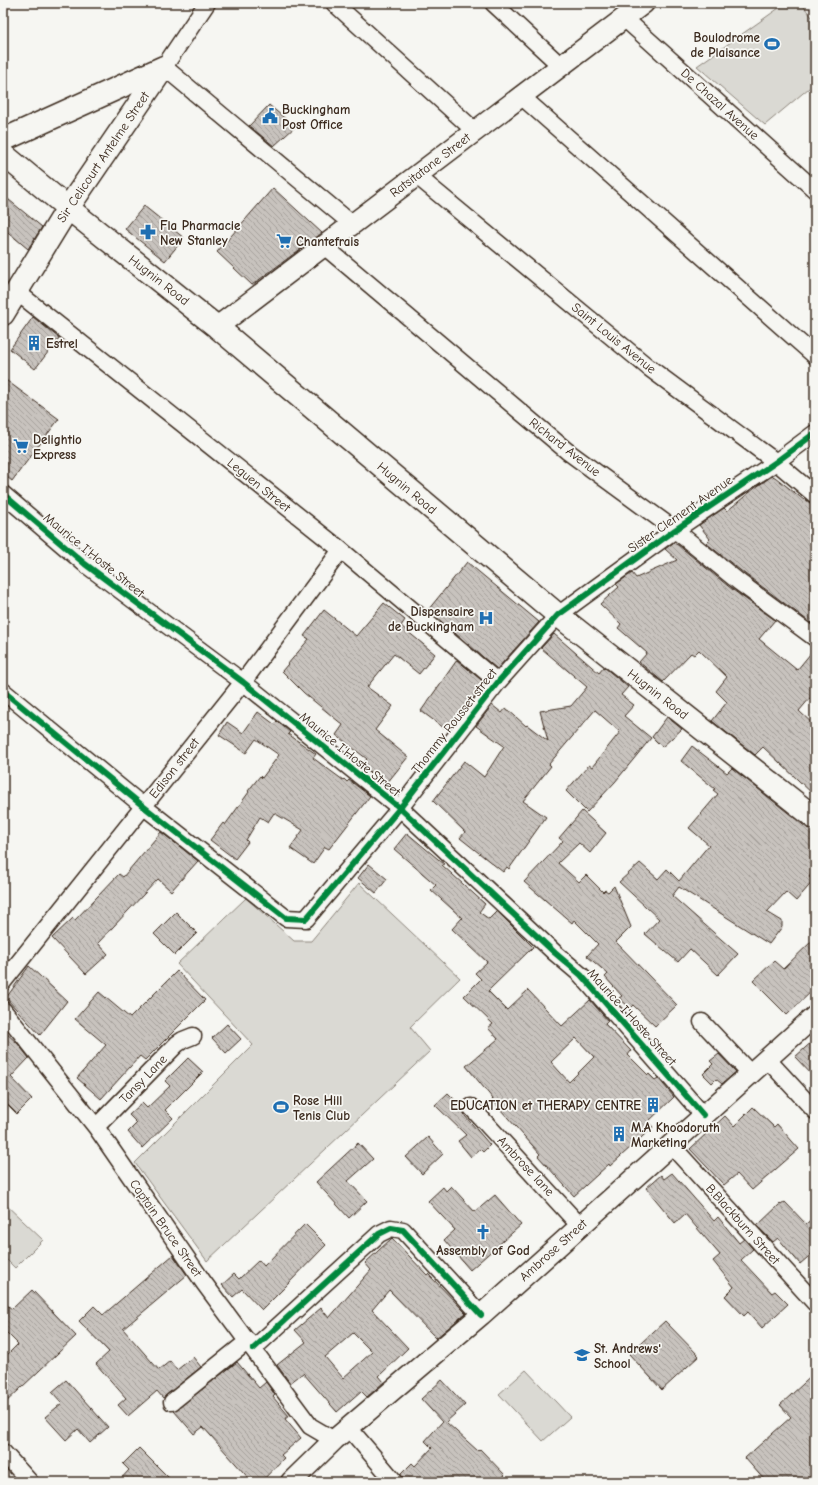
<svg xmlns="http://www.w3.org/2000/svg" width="818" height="1485" font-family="'Comic Neue',sans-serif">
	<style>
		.garden { fill: #dad9d3; stroke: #8a8278 }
		.building { fill: url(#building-back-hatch); stroke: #3b2a1e; fill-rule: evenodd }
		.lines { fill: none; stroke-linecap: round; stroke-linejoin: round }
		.minor-casing { stroke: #3b2a1e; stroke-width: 19 }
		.tertiary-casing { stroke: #3b2a1e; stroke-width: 23 }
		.secondary-casing { stroke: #3b2a1e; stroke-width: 25 }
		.minor { stroke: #f6f6f2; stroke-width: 16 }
		.tertiary { stroke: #f6f6f2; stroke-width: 20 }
		.secondary { stroke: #f6f6f2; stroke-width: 22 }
		.cycleway-casing { stroke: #f6f6f2; stroke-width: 8 }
		.cycleway { stroke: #00873e; stroke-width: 6 }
		.labels { text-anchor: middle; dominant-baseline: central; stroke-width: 3.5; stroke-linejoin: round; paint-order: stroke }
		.poi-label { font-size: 13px; font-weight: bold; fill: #3b2a1e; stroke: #f6f6f2; text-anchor: start }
		.street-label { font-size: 13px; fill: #3b2a1e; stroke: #f6f6f2 }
	</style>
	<defs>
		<pattern id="building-back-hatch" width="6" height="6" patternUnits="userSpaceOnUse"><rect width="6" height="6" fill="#c8c3be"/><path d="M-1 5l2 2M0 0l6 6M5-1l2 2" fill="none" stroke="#a49f9a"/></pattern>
	</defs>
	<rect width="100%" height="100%" fill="#f6f6f2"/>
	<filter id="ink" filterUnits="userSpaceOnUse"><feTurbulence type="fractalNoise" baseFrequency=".025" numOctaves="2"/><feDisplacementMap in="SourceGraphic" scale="8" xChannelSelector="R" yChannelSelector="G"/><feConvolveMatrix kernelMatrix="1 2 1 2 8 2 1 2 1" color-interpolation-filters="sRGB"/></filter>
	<g filter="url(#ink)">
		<path class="garden" d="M 786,3 L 801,3 L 815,21 L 815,83 L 765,125 L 697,66 Z
			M 359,883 L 460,978 L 410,1027 L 430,1051 L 207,1261 L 135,1163 L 253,1045 L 177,964 L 246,898 L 294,941 L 311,941 Z
			M 3,1202 L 43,1240 L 15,1268 L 3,1256 Z
			M 526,1370 L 570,1417 L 543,1441 L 499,1394 Z"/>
		<path class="building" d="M 269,105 L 295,127 L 274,146 L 249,126 Z
			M 273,188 L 322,233 L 252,285 L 217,252 Z
			M 3,195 L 42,227 L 28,249 L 3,228 Z
			M 144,206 L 184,238 L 165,261 L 125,229 Z
			M 33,317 L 59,338 L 35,369 L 10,349 Z
			M 3,378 L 59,419 L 12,481 L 3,474 Z
			M 772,476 L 775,477 L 804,500 L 805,499 L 809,502 L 815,504 L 815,626 L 745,574 L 706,543 L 710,539 L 699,525 L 724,508 L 727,511 L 755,488 Z
			M 673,543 L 678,545 L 733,590 L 775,620 L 759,639 L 797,670 L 815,648 L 815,692 L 799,711 L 815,726 L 815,796 L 763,747 L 755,755 L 712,721 L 727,702 L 716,691 L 727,677 L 699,650 L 694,655 L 691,653 L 663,682 L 639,662 L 647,653 L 618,628 L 621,624 L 600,604 L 619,587 L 616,584 L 632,573 L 636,578 L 677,560 L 665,549 Z
			M 467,562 L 539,622 L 497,669 L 428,610 Z
			M 384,603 L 405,620 L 401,626 L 435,654 L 419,674 L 394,654 L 367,687 L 393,706 L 375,730 L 408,757 L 387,783 L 382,779 L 381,781 L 362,765 L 367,759 L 336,735 L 343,725 L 304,693 L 282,671 L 309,639 L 304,636 L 324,610 L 356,636 Z
			M 554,634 L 599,673 L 604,667 L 628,687 L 621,695 L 634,705 L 624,716 L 651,738 L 615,782 L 587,812 L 566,791 L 589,765 L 592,767 L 620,732 L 595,710 L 549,764 L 551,766 L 523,801 L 546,817 L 509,869 L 507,867 L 503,872 L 460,838 L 465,832 L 433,801 L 464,761 L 484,777 L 504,746 L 476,726 L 492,705 L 502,713 L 506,708 L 526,726 L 527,725 L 548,741 L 540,711 L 571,706 L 587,687 L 541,648 Z
			M 457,660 L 485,683 L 450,728 L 446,725 L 444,728 L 421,711 Z
			M 258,712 L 274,724 L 277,721 L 290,732 L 288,734 L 316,754 L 313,758 L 343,780 L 344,779 L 347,782 L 349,780 L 370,796 L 329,849 L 325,847 L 313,864 L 290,848 L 303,830 L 274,813 L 268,822 L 260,817 L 246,840 L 248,842 L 235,859 L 210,840 L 223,823 L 225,825 L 249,792 L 248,791 L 260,776 L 262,778 L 279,755 L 256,739 L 246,753 L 219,735 L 227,722 L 243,733 Z
			M 667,717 L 682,729 L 662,747 L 652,737 Z
			M 692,746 L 727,773 L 732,768 L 807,828 L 815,830 L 815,870 L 809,877 L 814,880 L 796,901 L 786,892 L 767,912 L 782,921 L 782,927 L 769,944 L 679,887 L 672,896 L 738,954 L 718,975 L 690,949 L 678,962 L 645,934 L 659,919 L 619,882 L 640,863 L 658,879 L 667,869 L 679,881 L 709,845 L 689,828 L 718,794 L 713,790 L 715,789 L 681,761 Z
			M 582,811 L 606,833 L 590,853 L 579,843 L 558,863 L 579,882 L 586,875 L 603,892 L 605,890 L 608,892 L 614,886 L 631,927 L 616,942 L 677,1005 L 655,1026 L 633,1005 L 630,1008 L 619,998 L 622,996 L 605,977 L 608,974 L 587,956 L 598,944 L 574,920 L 572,923 L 524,882 L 563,841 L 559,838 Z
			M 161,832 L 198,861 L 171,891 L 158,879 L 98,943 L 108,954 L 86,974 L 52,938 L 73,918 L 75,920 L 119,874 L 123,877 Z
			M 407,833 L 444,864 L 442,865 L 485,904 L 479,912 L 489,919 L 497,911 L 533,947 L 488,991 L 507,1010 L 528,990 L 562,1026 L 590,1000 L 608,1021 L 605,1024 L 631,1051 L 628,1055 L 648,1075 L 649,1074 L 655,1080 L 658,1078 L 674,1097 L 648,1122 L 653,1127 L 610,1166 L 609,1164 L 574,1196 L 538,1156 L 540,1154 L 492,1100 L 493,1099 L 466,1066 L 498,1039 L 488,1028 L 493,1024 L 464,996 L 481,979 L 475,973 L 487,962 L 452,929 L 462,918 L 431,890 L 436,885 L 394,849 ZM 576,1038 L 594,1057 L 569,1082 L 551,1062 Z
			M 369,864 L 387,879 L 376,893 L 358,878 Z
			M 176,912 L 197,933 L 175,955 L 154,934 Z
			M 815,938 L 815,988 L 787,1015 L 753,981 L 774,961 L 783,969 Z
			M 29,966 L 67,1001 L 40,1035 L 6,998 Z
			M 177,971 L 205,1000 L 145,1060 L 140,1056 L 101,1099 L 77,1078 L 106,1045 L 75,1019 L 99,992 L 130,1018 Z
			M 227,1024 L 241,1039 L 226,1053 L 212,1038 Z
			M 3,1030 L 18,1044 L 29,1058 L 11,1077 L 32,1099 L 17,1114 L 3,1100 Z
			M 815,1039 L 815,1078 L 795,1057 Z
			M 719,1054 L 736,1072 L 722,1084 L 716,1079 L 712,1083 L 703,1074 L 713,1064 L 710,1061 Z
			M 188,1058 L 203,1072 L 165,1110 L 173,1118 L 142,1148 L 128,1132 L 137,1123 L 129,1115 L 142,1103 L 147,1108 L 170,1086 L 165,1081 Z
			M 448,1093 L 462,1107 L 465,1116 L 490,1145 L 483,1152 L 480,1149 L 471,1157 L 458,1141 L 466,1135 L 435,1105 Z
			M 753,1107 L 774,1127 L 777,1124 L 799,1149 L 752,1190 L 737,1174 L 724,1185 L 690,1149 L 725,1116 L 734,1126 Z
			M 428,1137 L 443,1154 L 422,1174 L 406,1157 Z
			M 358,1143 L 373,1159 L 348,1181 L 367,1201 L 349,1218 L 316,1182 Z
			M 672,1173 L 714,1221 L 718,1217 L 739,1243 L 744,1239 L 753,1249 L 741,1260 L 772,1293 L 775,1291 L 788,1304 L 762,1328 L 748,1312 L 744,1316 L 725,1296 L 734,1287 L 713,1261 L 720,1255 L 685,1214 L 675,1223 L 646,1188 L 661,1175 L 664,1179 Z
			M 451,1186 L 475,1212 L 495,1195 L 521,1225 L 470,1270 L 444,1240 L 455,1230 L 428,1201 L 443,1187 L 446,1191 Z
			M 785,1202 L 806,1224 L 815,1216 L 815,1251 L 800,1264 L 778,1238 L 773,1242 L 757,1226 L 780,1204 L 781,1205 Z
			M 305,1224 L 326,1245 L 285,1287 L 262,1310 L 242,1289 L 233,1297 L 222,1285 L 234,1274 L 239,1279 L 259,1260 L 264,1266 Z
			M 392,1238 L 427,1275 L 428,1274 L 466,1313 L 436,1338 L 389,1290 L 372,1310 L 408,1348 L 379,1376 L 384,1382 L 367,1397 L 361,1391 L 337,1412 L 303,1373 L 290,1383 L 277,1365 L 306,1342 L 295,1330 L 321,1308 L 329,1318 L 371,1270 L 365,1263 ZM 353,1333 L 372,1352 L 343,1378 L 325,1357 Z
			M 173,1255 L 187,1275 L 123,1329 L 159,1370 L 170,1361 L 177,1370 L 193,1357 L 201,1367 L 163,1398 L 157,1391 L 128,1416 L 118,1405 L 126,1398 L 96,1364 L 109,1352 L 79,1321 L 94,1306 L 103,1315 Z
			M 32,1290 L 76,1336 L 3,1405 L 3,1359 L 18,1344 L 3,1329 L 3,1302 L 12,1309 Z
			M 665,1321 L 699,1356 L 662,1390 L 629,1354 Z
			M 237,1362 L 259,1388 L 266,1382 L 275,1395 L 273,1397 L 289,1416 L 285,1419 L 301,1438 L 281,1455 L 284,1458 L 261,1482 L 252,1482 L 203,1427 L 194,1434 L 174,1411 Z
			M 815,1373 L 815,1482 L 766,1482 L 745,1458 L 791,1417 L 780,1405 Z
			M 66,1380 L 108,1427 L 90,1443 L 78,1429 L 66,1440 L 45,1417 L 62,1403 L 52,1392 Z
			M 442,1380 L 465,1405 L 446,1422 L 478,1451 L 480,1449 L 505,1475 L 498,1482 L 404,1482 L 401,1474 L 412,1463 L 415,1466 L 432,1448 L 425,1441 L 442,1422 L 421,1399 Z
			M 139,1448 L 173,1482 L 118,1482 L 129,1470 L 123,1464 Z"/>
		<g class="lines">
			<defs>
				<path id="minor" d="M 207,3 L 164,67 L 352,224
					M 334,3 L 475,131
					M 493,3 L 561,66
					M 624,18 L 815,190
					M 521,96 L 815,356
					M 417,176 L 648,367 L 776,462 L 815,495
					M 324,246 L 567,451 L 675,530 L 739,582 L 815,638
					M 17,292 L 341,550 L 498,682
					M 3,494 L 85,564 L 243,682 L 400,808 L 555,953 L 581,975 L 703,1115
					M 3,691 L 143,806 L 286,918 L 306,919 L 400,808 L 498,682 L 558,615 L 675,530 L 776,462 L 815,433
					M 3,982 L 243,682 L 341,550
					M 3,1010 L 96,1127 L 204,1283 L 310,1426 L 334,1440
					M 702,1022 L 751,1074
					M 768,1060 L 815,1111
					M 471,1107 L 580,1226
					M 96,1127 L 177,1044 L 183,1040 L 193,1036
					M 671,1145 L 815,1303
					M 253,1349 L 379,1234 L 391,1228 L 403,1230 L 481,1315
					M 172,1402 L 248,1341
					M 349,1428 L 395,1482
					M 3,1452 L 30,1482"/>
				<path id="tertiary" d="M 217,327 L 644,3
					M 291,1482 L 334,1440 L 481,1315 L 815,1016"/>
				<path id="secondary" d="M 3,140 L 164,67
					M 3,154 L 68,208 L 217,327 L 558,615 L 815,818
					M 3,314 L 68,208 L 164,67"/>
			</defs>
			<use href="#minor" class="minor-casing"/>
			<use href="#tertiary" class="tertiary-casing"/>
			<use href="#secondary" class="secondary-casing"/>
			<use href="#minor" class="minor"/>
			<use href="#tertiary" class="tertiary"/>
			<use href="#secondary" class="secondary"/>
			<defs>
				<path id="cycleway" d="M 3,494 L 85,564 L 243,682 L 400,808 L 555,953 L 581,975 L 703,1115
					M 3,691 L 143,806 L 286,918 L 306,919 L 400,808 L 498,682 L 558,615 L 675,530 L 776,462 L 815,433
					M 253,1349 L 379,1234 L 391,1228 L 403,1230 L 481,1315"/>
			</defs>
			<use href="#cycleway" class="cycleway-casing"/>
			<use href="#cycleway" class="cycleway"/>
		</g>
	</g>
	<defs>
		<symbol id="stadium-bare" viewBox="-9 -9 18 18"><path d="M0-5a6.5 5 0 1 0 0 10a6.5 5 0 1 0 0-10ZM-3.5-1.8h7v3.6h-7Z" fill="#1f6fb2" stroke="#f6f6f2" stroke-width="2.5" paint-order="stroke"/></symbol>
		<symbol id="civic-bare" viewBox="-9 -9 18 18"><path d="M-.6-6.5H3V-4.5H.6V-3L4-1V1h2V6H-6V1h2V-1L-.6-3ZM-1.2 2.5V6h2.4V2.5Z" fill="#1f6fb2" stroke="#f6f6f2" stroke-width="2.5" paint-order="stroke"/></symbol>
		<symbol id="pharmacy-bare" viewBox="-9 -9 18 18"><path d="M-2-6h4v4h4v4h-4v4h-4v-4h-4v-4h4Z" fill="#1f6fb2" stroke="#f6f6f2" stroke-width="2.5" paint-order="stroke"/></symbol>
		<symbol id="supermarket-bare" viewBox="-9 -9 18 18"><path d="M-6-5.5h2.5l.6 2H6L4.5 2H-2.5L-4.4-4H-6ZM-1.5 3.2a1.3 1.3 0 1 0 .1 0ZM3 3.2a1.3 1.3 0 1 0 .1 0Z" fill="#1f6fb2" stroke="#f6f6f2" stroke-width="2.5" paint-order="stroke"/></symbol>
		<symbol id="building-bare" viewBox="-9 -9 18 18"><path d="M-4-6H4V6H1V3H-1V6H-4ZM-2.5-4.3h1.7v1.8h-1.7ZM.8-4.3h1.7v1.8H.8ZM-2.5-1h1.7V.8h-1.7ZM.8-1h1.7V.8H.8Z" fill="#1f6fb2" stroke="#f6f6f2" stroke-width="2.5" paint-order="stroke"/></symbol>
		<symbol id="hospital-bare" viewBox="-9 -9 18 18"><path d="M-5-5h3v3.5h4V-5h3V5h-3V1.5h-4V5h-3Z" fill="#1f6fb2" stroke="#f6f6f2" stroke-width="2.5" paint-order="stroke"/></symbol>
		<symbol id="church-bare" viewBox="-9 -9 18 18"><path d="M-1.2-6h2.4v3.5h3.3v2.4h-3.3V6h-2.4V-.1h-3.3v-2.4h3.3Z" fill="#1f6fb2" stroke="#f6f6f2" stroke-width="2.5" paint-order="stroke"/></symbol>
		<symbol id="school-bare" viewBox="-9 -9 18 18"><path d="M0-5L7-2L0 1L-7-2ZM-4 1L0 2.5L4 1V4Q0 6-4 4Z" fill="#1f6fb2" stroke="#f6f6f2" stroke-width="2.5" paint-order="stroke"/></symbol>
	</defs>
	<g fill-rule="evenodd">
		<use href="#stadium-bare" x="761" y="33" width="22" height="22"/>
		<use href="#civic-bare" x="259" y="105" width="22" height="22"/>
		<use href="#pharmacy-bare" x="137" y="221" width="22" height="22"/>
		<use href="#supermarket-bare" x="273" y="230" width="22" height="22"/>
		<use href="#building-bare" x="23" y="332" width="22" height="22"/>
		<use href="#supermarket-bare" x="10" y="435" width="22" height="22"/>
		<use href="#hospital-bare" x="475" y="607" width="22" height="22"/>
		<use href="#building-bare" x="642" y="1094" width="22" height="22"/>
		<use href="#stadium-bare" x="270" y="1096" width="22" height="22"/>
		<use href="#building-bare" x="608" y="1123" width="22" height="22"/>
		<use href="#church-bare" x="472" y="1221" width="22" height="22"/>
		<use href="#school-bare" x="571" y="1344" width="22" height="22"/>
	</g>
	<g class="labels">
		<g class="poi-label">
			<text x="760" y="37" text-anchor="end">Boulodrome<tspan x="760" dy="15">de Plaisance</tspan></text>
			<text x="282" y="109">Buckingham<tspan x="282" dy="15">Post Office</tspan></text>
			<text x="160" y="225">Fla Pharmacie<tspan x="160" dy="15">New Stanley</tspan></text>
			<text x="296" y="241">Chantefrais</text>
			<text x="46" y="343">Estrel</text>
			<text x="33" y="439">Delightio<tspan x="33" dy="15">Express</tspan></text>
			<text x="474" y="611" text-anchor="end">Dispensaire<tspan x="474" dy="15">de Buckingham</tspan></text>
			<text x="293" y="1100">Rose Hill<tspan x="293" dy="15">Tenis Club</tspan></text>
			<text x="641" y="1105" text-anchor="end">EDUCATION et THERAPY CENTRE</text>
			<text x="631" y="1127">M.A Khoodoruth<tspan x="631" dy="15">Marketing</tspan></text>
			<text x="483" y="1250" text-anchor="middle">Assembly of God</text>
			<text x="594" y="1348">St. Andrews'<tspan x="594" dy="15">School</tspan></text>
		</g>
		<g class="street-label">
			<text transform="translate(720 104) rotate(42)">De Chazal Avenue</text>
			<text transform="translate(103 157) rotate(-56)">Sir Celicourt Antelme Street</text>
			<text transform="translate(430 165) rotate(-37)">Ratsitatane Street</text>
			<text transform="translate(159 280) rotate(38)">Hugnin Road</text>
			<text transform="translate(614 338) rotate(39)">Saint Louis Avenue</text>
			<text transform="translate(565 447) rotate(38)">Richard Avenue</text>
			<text transform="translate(259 485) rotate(39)">Leguen Street</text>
			<text transform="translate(407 488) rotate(40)">Hugnin Road</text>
			<text transform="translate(680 514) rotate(-35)">Sister Clement Avenue</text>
			<text transform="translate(94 555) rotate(39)">Maurice I'Hoste Street</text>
			<text transform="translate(658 694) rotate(38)">Hugnin Road</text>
			<text transform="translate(454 721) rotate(-52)">Thommy Rousset street</text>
			<text transform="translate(350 754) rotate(39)">Maurice I'Hoste Street</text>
			<text transform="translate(174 768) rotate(-52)">Edison street</text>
			<text transform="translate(632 1017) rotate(48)">Maurice I'Hoste Street</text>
			<text transform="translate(143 1079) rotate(-46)">Tansy Lane</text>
			<text transform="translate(526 1166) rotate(47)">Ambrose lane</text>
			<text transform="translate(743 1224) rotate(48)">B.Blackburn Street</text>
			<text transform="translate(166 1228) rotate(55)">Captain Bruce Street</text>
			<text transform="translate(553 1250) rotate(-42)">Ambrose Street</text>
		</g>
	</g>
	<rect width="818" height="1485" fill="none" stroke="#f6f6f2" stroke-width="16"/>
	<rect x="8" y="8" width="802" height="1469" fill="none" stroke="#3b2a1e" stroke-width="1.5" filter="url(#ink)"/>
</svg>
